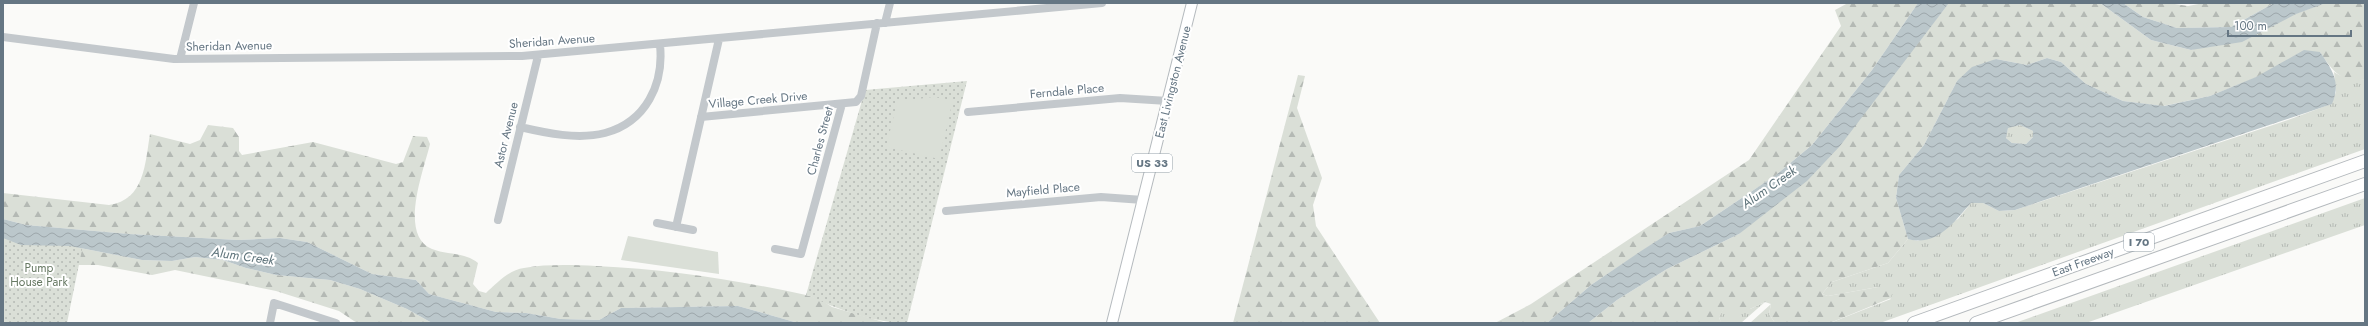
<svg xmlns="http://www.w3.org/2000/svg" width="2368" height="326" font-family="Jost,sans-serif">
	<style>
		.grass { fill: url(#grass-tufts) }
		.forest { fill: url(#forest-firs) }
		.park { fill: url(#park-dots) }
		.garden { fill: #dadfd7 }
		.water { fill: url(#water-waves); fill-rule: evenodd }
		.lines { fill: none; stroke-linecap: round; stroke-linejoin: round }
		.major-casing { stroke: #b5babe; stroke-width: 12 }
		.highway-casing { stroke: #b4b9bd; stroke-width: 14 }
		.minor { stroke: #c3c8cc; stroke-width: 8 }
		.major { stroke: #fff; stroke-width: 10 }
		.highway { stroke: #fff; stroke-width: 12 }
		.labels { text-anchor: middle; dominant-baseline: central; stroke-width: 4; stroke-linejoin: round; paint-order: stroke }
		.shield { fill: #fff; stroke: #939fa8; stroke-width: 1 }
		.shield-label { font-size: 11px; font-weight: bold; fill: #657683 }
		.street-label { font-size: 12px; fill: #657683; stroke: #fff }
		.park-label { font-size: 12px; fill: #687a64; stroke: #fff }
		.water-label { font-size: 13px; font-style: italic; fill: #60757c; stroke: #fff }
	</style>
	<defs>
		<pattern id="grass-tufts" width="24" height="20" patternUnits="userSpaceOnUse"><rect width="24" height="20" fill="#dadfd7"/><path d="M3 7l-1-3M5 7V3M7 7l1-3M15 17l-1-3M17 17v-4M19 17l1-3" fill="none" stroke="#b4b9b4"/></pattern>
		<pattern id="forest-firs" width="22" height="20" patternUnits="userSpaceOnUse"><rect width="22" height="20" fill="#dadfd7"/><path d="M5 1l3.5 6h-7zM16 11l3.5 6h-7z" fill="#b4b9b4"/></pattern>
		<pattern id="park-dots" width="8" height="8" patternUnits="userSpaceOnUse"><rect width="8" height="8" fill="#dadfd7"/><path d="M2 2h.1M6 6h.1" fill="none" stroke="#b4b9b4" stroke-width="1.8" stroke-linecap="round"/></pattern>
		<pattern id="water-waves" width="16" height="10" patternUnits="userSpaceOnUse"><rect width="16" height="10" fill="#bbc7cb"/><path d="M0 5q4-4 8 0t8 0" fill="none" stroke="#9ca6aa"/></pattern>
	</defs>
	<rect width="100%" height="100%" fill="#fafaf8"/>
	<path class="grass" d="M 2334,72 C 2344,78 2353,82 2365,79 L 2365,149 L 1880,323 L 1830,323 L 1891,299 L 1878,287 L 1828,296 L 1822,294 L 1832,282 L 1888,263 L 1908,239 L 1918,241 L 1958,219 L 1971,203 L 1983,203 L 1999,211 L 2015,210 L 2288,120 L 2331,104 L 2336,92 Z
		M 2020,125 L 2033,131 L 2033,137 L 2026,144 L 2012,143 L 2006,138 L 2008,127 Z
		M 2365,198 L 2365,225 L 2086,323 L 2015,323 Z
		M 1765,302 L 1741,323 L 1721,323 L 1719,317 L 1723,309 L 1750,309 Z
		M 1771,304 L 1769,314 L 1775,323 L 1750,323 Z"/>
	<path class="forest" d="M 1848,3 L 1918,3 L 1872,70 L 1812,145 L 1776,175 L 1700,226 L 1669,233 L 1591,285 L 1547,323 L 1495,323 L 1531,304 L 1749,160 L 1841,26 L 1835,10 Z
		M 1949,3 L 2100,3 L 2151,40 L 2191,50 L 2326,3 L 2365,3 L 2365,79 C 2343,86 2331,69 2320,52 L 2210,96 L 2163,106 L 2123,101 L 2086,84 L 2061,62 L 2047,58 L 2027,65 L 1996,59 L 1957,81 L 1924,145 L 1899,175 L 1896,198 L 1908,239 L 1888,263 L 1832,282 L 1822,294 L 1828,296 L 1878,287 L 1893,289 L 1891,298 L 1830,323 L 1775,323 L 1769,314 L 1771,304 L 1765,302 L 1750,309 L 1723,310 L 1719,317 L 1721,323 L 1588,323 L 1617,300 L 1667,269 L 1739,234 L 1912,50 Z
		M 2123,3 L 2168,3 L 2188,6 L 2204,3 L 2274,3 L 2231,27 L 2177,28 L 2143,17 Z
		M 1298,75 L 1305,76 L 1297,108 L 1322,178 L 1313,205 L 1316,226 L 1380,323 L 1233,323 Z
		M 208,125 L 233,128 L 239,137 L 239,151 L 242,155 L 313,142 L 396,164 L 403,162 L 413,136 L 427,137 L 430,144 C 424,170 398,235 432,249 C 447,255 465,252 478,263 L 473,284 L 479,291 L 486,293 C 497,283 509,270 524,268 C 547,264 573,265 596,266 C 668,269 736,280 806,295 L 820,299 L 832,307 L 887,323 L 798,323 L 738,306 L 621,308 L 599,320 L 561,319 L 526,313 L 496,312 L 429,294 L 416,280 L 372,274 L 307,242 L 280,238 L 238,240 L 129,234 L 26,225 L 3,219 L 3,193 L 109,205 C 145,200 145,163 150,134 L 190,144 L 200,140 Z
		M 70,246 L 142,260 L 172,261 L 195,257 L 223,260 L 246,268 L 276,275 L 330,280 L 360,289 L 407,309 L 432,323 L 357,323 L 339,311 L 276,291 L 175,270 L 152,275 L 98,265 L 79,265 L 50,271 L 3,323 Z"/>
	<path class="park" d="M 967,81 L 907,323 C 882,323 858,316 835,307 C 825,304 817,298 806,295 L 865,90 Z
		M 3,231 L 84,240 L 67,323 L 3,323 Z"/>
	<path class="garden" d="M 933,97 L 953,100 L 939,159 L 886,147 L 898,99 C 909,102 921,98 933,97 Z
		M 628,236 L 718,252 L 719,274 L 621,260 Z"/>
	<path class="water" d="M 1918,3 L 1949,3 L 1840,146 L 1807,181 L 1739,234 L 1667,269 L 1617,300 L 1588,323 L 1547,323 L 1591,285 L 1641,251 L 1669,233 L 1700,226 L 1776,175 L 1812,145 L 1872,70 Z
		M 2100,3 L 2123,3 L 2143,17 L 2177,28 L 2231,27 L 2274,3 L 2326,3 L 2296,14 L 2242,42 L 2191,50 L 2151,40 Z
		M 2304,50 L 2320,52 C 2333,71 2341,82 2332,104 L 2015,210 L 1999,211 L 1983,203 L 1971,203 C 1954,222 1937,247 1908,239 L 1896,198 L 1899,175 L 1924,145 L 1957,81 L 1972,67 L 1996,59 L 2027,65 L 2047,58 L 2061,62 L 2086,84 L 2123,101 L 2164,106 L 2210,96 L 2256,77 ZM 2020,125 L 2033,131 L 2033,137 L 2026,144 L 2012,143 L 2006,138 L 2008,128 Z
		M 3,219 L 26,225 L 129,234 L 238,240 L 280,238 L 307,242 L 372,274 L 416,280 L 429,294 L 496,312 L 526,313 L 561,319 L 599,320 L 621,308 L 738,306 L 798,323 L 432,323 L 407,309 L 360,289 L 330,280 L 276,275 L 246,268 L 223,260 L 195,257 L 172,261 L 142,260 L 70,246 L 21,245 L 3,238 Z"/>
	<g class="lines">
		<defs>
			<path id="major" d="M 1112,323 L 1192,3"/>
			<path id="highway" d="M 1914,323 L 2365,161
				M 1976,323 L 2365,184"/>
		</defs>
		<use href="#major" class="major-casing"/>
		<use href="#highway" class="highway-casing"/>
		<path class="minor" d="M 885,23 L 890,3
			M 3,37 L 174,59 L 522,56 L 1102,3
			M 180,59 L 194,3
			M 968,112 L 1120,98 L 1168,101
			M 701,117 L 856,102 L 861,96 L 877,23
			M 520,127 C 546,133 578,140 605,133 C 646,122 664,84 660,45
			M 946,211 L 1101,197 L 1143,200
			M 498,220 L 538,56
			M 657,223 L 693,230
			M 676,227 L 719,39
			M 775,249 L 801,254 L 842,104
			M 270,323 L 274,303 L 336,323"/>
		<use href="#major" class="major"/>
		<use href="#highway" class="highway"/>
	</g>
	<g class="labels">
		<g class="shield">
			<rect x="1132" y="154" width="40" height="18" rx="3"/>
			<rect x="2124" y="233" width="30" height="18" rx="3"/>
		</g>
		<g class="shield-label">
			<text x="1152" y="163">US 33</text>
			<text x="2139" y="242">I 70</text>
		</g>
		<g class="street-label">
			<text transform="translate(552 41) rotate(-4)">Sheridan Avenue</text>
			<text transform="translate(229 46) rotate(-1)">Sheridan Avenue</text>
			<text transform="translate(1173 82) rotate(-76)">East Livingston Avenue</text>
			<text transform="translate(1067 91) rotate(-5)">Ferndale Place</text>
			<text transform="translate(758 100) rotate(-5)">Village Creek Drive</text>
			<text transform="translate(506 135) rotate(-76)">Astor Avenue</text>
			<text transform="translate(820 141) rotate(-75)">Charles Street</text>
			<text transform="translate(1043 190) rotate(-5)">Mayfield Place</text>
			<text transform="translate(2083 262) rotate(-20)">East Freeway</text>
		</g>
		<g class="park-label">
			<text x="39" y="268">Pump<tspan x="39" dy="14">House Park</tspan></text>
		</g>
		<g class="water-label">
			<text transform="translate(1769 187) rotate(-35)">Alum Creek</text>
			<text transform="translate(243 256) rotate(8)">Alum Creek</text>
		</g>
	</g>
	<rect width="2368" height="326" fill="none" stroke="#657683" stroke-width="8"/>
	<path d="M2228 30v6h123v-6" fill="none" stroke="#657683" stroke-width="2"/>
	<text x="2234" y="30" font-size="12" fill="#657683" stroke="#ffffff" stroke-width="3" paint-order="stroke">100 m</text>
</svg>
